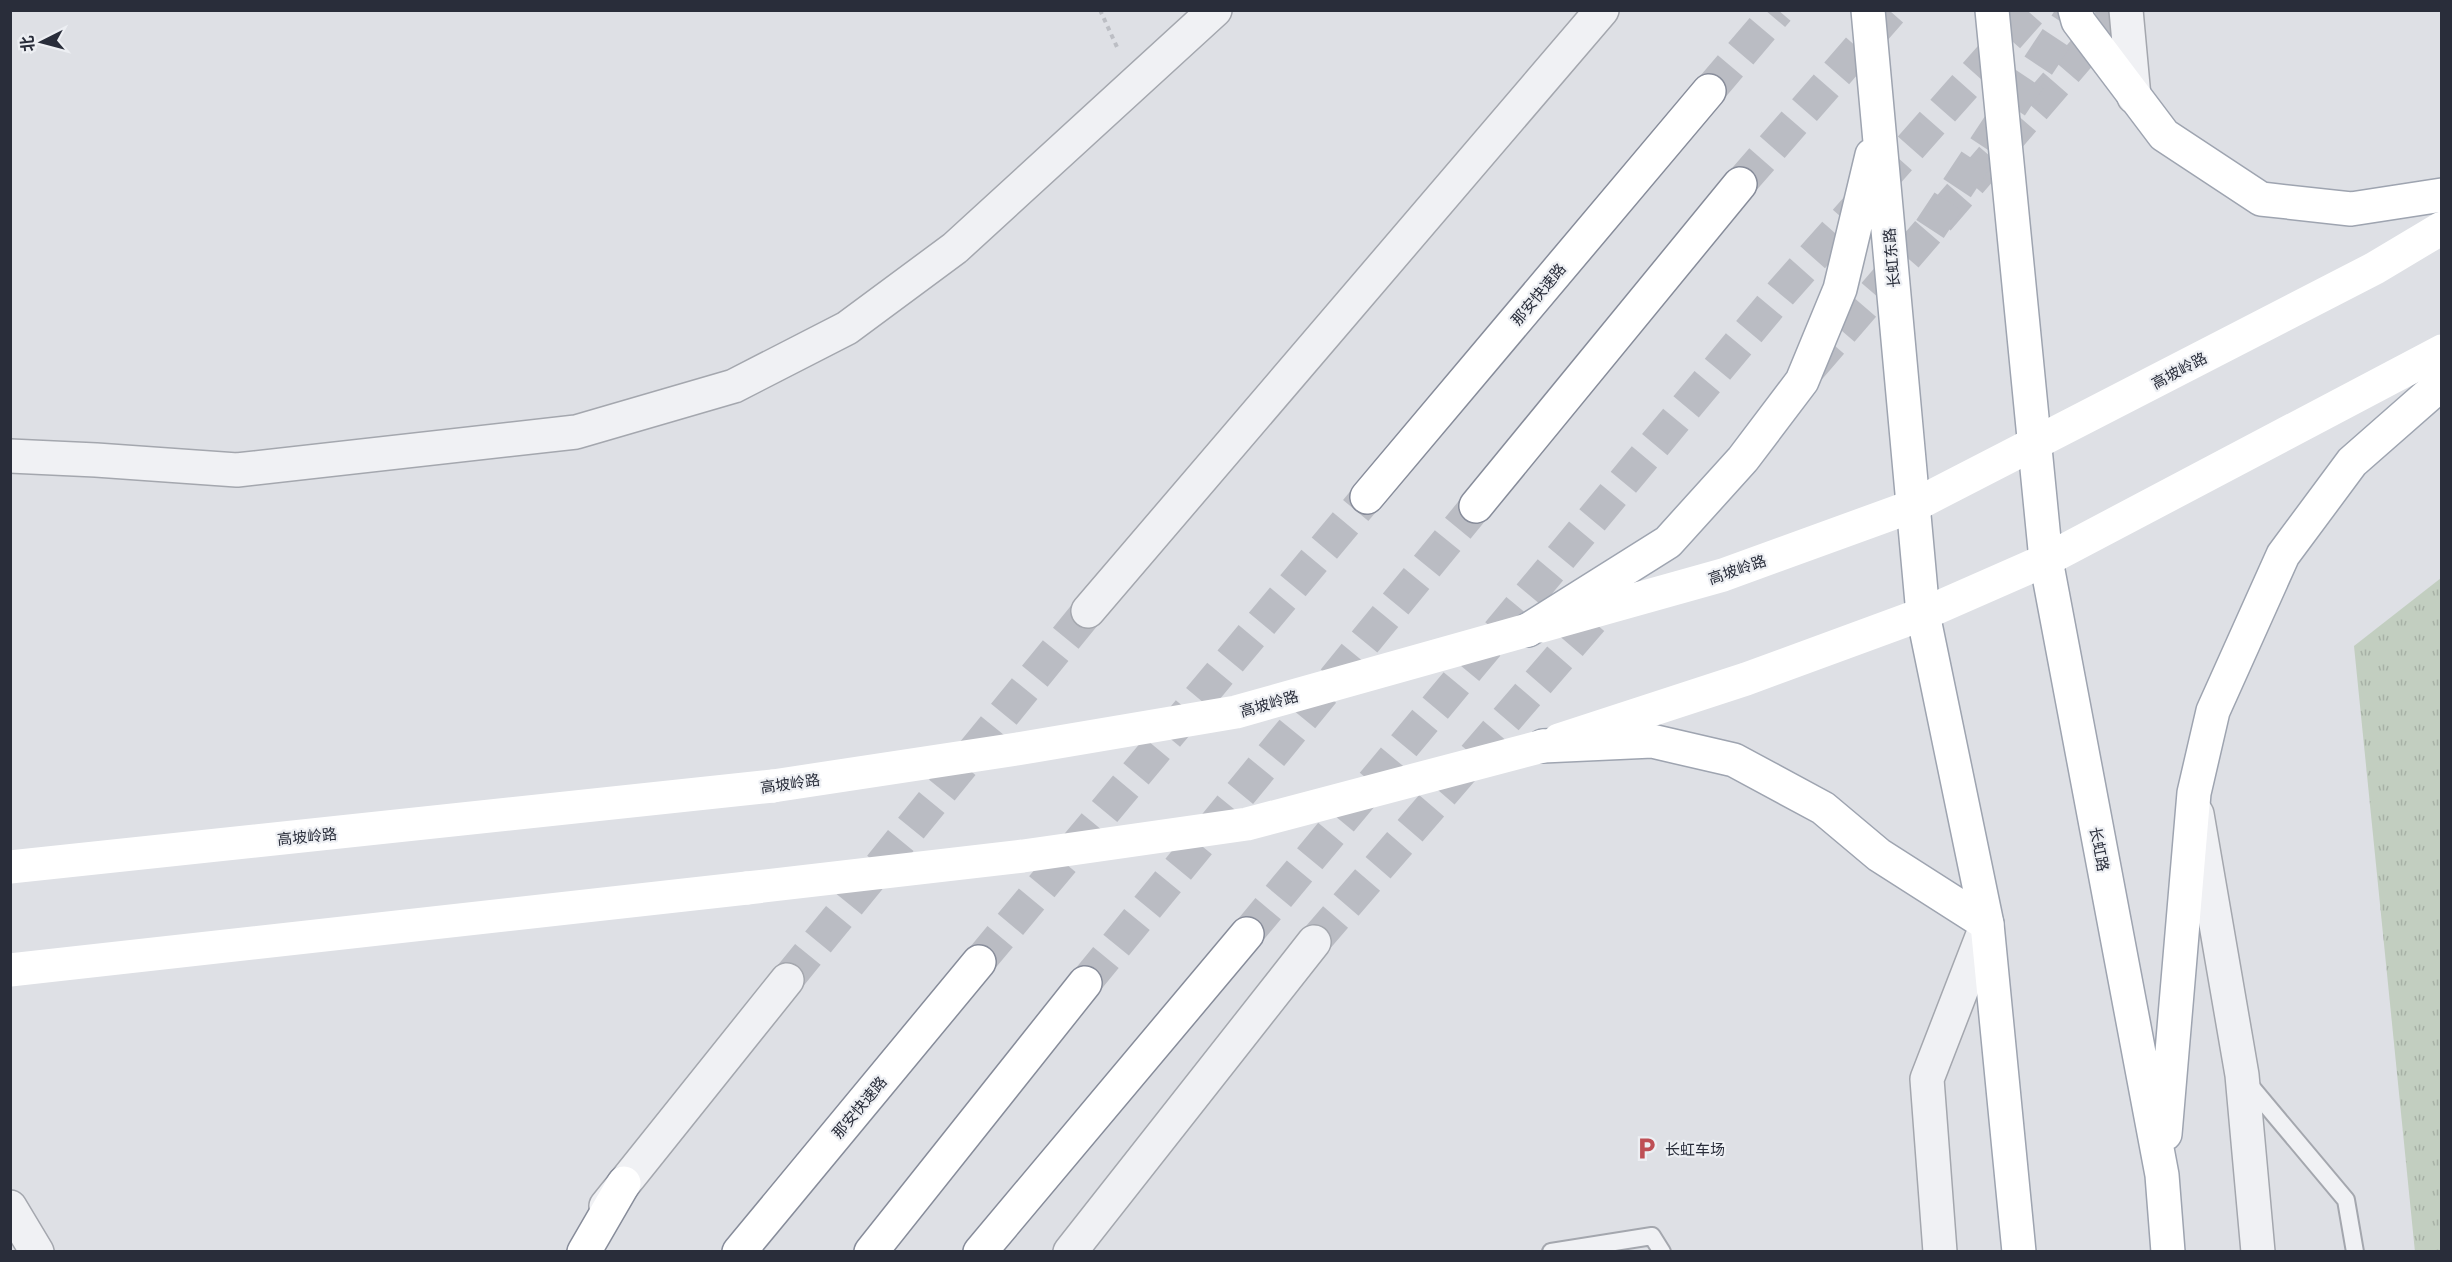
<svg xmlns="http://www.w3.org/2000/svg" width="2452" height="1262" font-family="Barlow,'Noto Sans SC',sans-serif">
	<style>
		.grass { fill: url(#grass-tufts) }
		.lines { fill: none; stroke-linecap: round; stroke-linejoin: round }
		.tertiary-tunnel { stroke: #babcc3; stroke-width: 33; stroke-dasharray: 33 16; stroke-linecap: butt }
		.trunk-tunnel { stroke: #babcc3; stroke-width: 33; stroke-dasharray: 33 16; stroke-linecap: butt }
		.service-casing { stroke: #a4a7ae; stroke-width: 20 }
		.minor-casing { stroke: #a4a7ae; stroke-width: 36 }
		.tertiary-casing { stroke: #a4a7ae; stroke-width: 36 }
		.primary-casing { stroke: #9ea4b0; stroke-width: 36 }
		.trunk-casing { stroke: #878c9a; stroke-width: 36 }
		.path { stroke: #bcbec4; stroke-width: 4; stroke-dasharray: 4.5 4.5; stroke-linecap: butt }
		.service { stroke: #f0f1f4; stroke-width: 16 }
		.minor { stroke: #f0f1f4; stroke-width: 33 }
		.tertiary { stroke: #f0f1f4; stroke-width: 33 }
		.secondary { stroke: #fff; stroke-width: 33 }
		.primary { stroke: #fff; stroke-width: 33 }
		.trunk { stroke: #fff; stroke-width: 33 }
		.secondary-bridge { stroke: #fff; stroke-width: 33 }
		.labels { text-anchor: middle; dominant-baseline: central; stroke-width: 4.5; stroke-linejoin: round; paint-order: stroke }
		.street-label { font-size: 15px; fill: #292d3a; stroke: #edeff3 }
		.poi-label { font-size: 15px; fill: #292d3a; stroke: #edeff3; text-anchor: start }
	</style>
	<defs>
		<pattern id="grass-tufts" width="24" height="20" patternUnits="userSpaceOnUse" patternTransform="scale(1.5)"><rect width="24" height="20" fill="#c2cec0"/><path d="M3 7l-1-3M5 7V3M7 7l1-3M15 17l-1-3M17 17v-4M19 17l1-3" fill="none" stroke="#a7b1a6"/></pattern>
	</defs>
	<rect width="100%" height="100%" fill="#dee0e5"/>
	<path class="grass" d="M 2441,578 L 2442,1251 L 2415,1252 L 2354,646 Z"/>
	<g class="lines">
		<path class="tertiary-tunnel" d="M 1810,368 L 2119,10
			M 1314,942 L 1611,598
			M 787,980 L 1088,611"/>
		<path class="trunk-tunnel" d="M 1709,91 L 1778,10
			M 1740,184 L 1892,10
			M 1930,229 L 2075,10
			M 1247,934 L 1781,293 L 2032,10
			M 979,962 L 1367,497
			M 1085,983 L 1476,506"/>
		<defs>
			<path id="service" d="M 2247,1082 L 2346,1200 L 2355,1252
				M 1551,1252 L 1652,1236 L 1662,1252"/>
			<path id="minor" d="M 10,1207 L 37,1252"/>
			<path id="tertiary" d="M 2126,10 L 2134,97
				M 10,456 L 96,460 L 237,470 L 576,432 L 734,386 L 847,328 L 955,248 L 1215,10
				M 1088,611 L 1602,10
				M 2197,814 L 2242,1075 L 2258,1252
				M 606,1206 L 787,980
				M 1070,1252 L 1314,942
				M 1940,1252 L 1927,1079 L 1987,924"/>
			<path id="primary" d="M 1868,10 L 1923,614 L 1987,924 L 2019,1252
				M 1992,10 L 2046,560 L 2162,1175 L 2168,1252
				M 2075,10 L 2078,21 L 2164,135 L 2261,199 L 2351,209 L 2442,195
				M 1528,630 L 1668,542 L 1743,459 L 1802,381 L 1840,289 L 1872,155
				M 1543,746 L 1652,741 L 1734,760 L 1823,808 L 1879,855 L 1987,924
				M 2165,1134 L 2194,793 L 2213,711 L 2283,555 L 2352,462 L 2442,383"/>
			<path id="trunk" d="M 1367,497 L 1709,91
				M 1476,506 L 1740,184
				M 584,1252 L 624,1183
				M 739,1252 L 979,962
				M 871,1252 L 1085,983
				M 980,1252 L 1247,934"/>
		</defs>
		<use href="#service" class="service-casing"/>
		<use href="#minor" class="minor-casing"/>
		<use href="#tertiary" class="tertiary-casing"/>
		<use href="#primary" class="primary-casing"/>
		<use href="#trunk" class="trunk-casing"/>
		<path class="path" d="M 1100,10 L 1117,47"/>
		<use href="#service" class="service"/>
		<use href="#minor" class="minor"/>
		<use href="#tertiary" class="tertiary"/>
		<path class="secondary" d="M 1541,626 L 1723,575 L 1913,506 L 2375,268 L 2442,228
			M 1559,740 L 1746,679 L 1923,614 L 2046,560 L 2442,351
			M 10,867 L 773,786
			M 10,970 L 747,888"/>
		<use href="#primary" class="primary"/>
		<use href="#trunk" class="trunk"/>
		<path class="secondary-bridge" d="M 773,786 L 1017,749 L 1236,712 L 1528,630
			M 747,888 L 1023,856 L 1247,824 L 1543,746"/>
	</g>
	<defs>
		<symbol id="parking-bare" viewBox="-9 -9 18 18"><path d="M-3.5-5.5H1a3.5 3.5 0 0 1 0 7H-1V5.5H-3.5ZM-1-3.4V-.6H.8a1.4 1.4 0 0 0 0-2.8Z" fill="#be4f55" stroke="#edeff3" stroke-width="2.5" paint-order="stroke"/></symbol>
	</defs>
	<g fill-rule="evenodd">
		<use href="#parking-bare" x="1630" y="1132" width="33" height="33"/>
	</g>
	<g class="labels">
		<g class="street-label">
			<text transform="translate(1891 258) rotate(-95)">长虹东路</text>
			<text transform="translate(1538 294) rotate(-50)">那安快速路</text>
			<text transform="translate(2179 370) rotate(-28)">高坡岭路</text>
			<text transform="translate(1737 569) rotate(-19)">高坡岭路</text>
			<text transform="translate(1269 703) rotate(-16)">高坡岭路</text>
			<text transform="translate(790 783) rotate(-8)">高坡岭路</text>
			<text transform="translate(307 836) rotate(-6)">高坡岭路</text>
			<text transform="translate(2100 849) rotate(79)">长虹路</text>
			<text transform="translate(859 1107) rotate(-50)">那安快速路</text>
		</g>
		<g class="poi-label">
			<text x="1665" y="1149">长虹车场</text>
		</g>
	</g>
	<rect width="2452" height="1262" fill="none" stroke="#292d3a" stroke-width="24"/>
	<g transform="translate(42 42) rotate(264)" stroke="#edeff3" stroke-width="4.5" paint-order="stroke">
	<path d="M0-4.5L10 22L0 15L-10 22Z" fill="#292d3a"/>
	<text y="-9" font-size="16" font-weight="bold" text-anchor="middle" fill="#292d3a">北</text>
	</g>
</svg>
